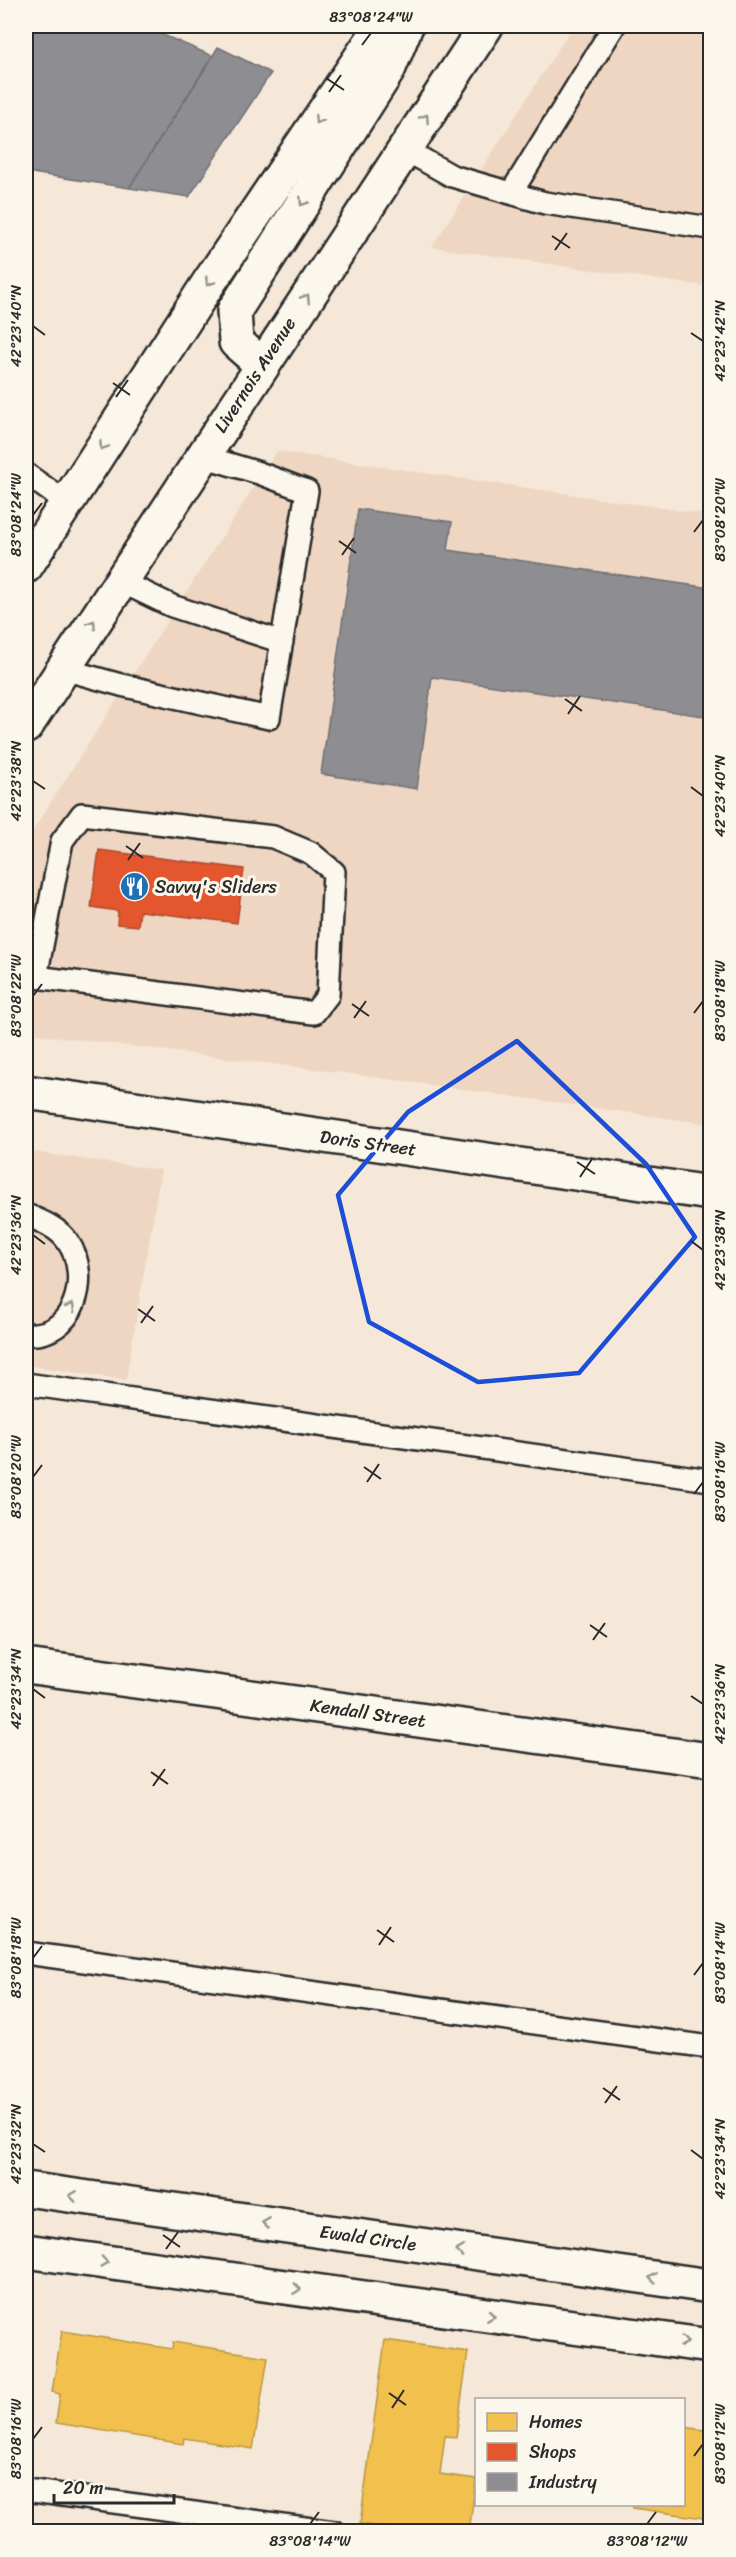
<svg xmlns="http://www.w3.org/2000/svg" width="736" height="2557" font-family="Sriracha,sans-serif">
	<style>
		.built { fill: #eed6c2 }
		.homes { fill: #f2c14e; stroke: #b69444; stroke-width: 1.5 }
		.shops { fill: #e4572e; stroke: #ac4a2d; stroke-width: 1.5 }
		.industry { fill: #8d8d92; stroke: #707073; stroke-width: 1.5 }
		.lines { fill: none; stroke-linecap: round; stroke-linejoin: round }
		.service-casing { stroke: #2b2b2b; stroke-width: 26 }
		.minor-casing { stroke: #2b2b2b; stroke-width: 38 }
		.secondary-casing { stroke: #2b2b2b; stroke-width: 38 }
		.service { stroke: #fbf7ec; stroke-width: 21 }
		.minor { stroke: #fbf7ec; stroke-width: 33 }
		.secondary { stroke: #fbf7ec; stroke-width: 33 }
		.oneway { stroke: #93918c }
		.marked { fill: none; stroke: #1d4ed8; stroke-width: 4.5; stroke-linejoin: round }
		.ticks { fill: none; stroke: #2b2b2b; stroke-width: 2 }
		.labels { text-anchor: middle; dominant-baseline: central; stroke-width: 6; stroke-linejoin: round; paint-order: stroke }
		.street-label { font-size: 18px; fill: #2b2b2b; stroke: #fbf7ec }
		.poi-label { font-size: 18px; fill: #2b2b2b; stroke: #fbf7ec; text-anchor: start }
		.neatline { fill: none; stroke: #2b2b2b; stroke-width: 2 }
		.ticks-label { font-size: 15px; text-anchor: middle; fill: #2b2b2b }
	</style>
	<rect width="100%" height="100%" fill="#f5e8d9"/>
	<filter id="ink" filterUnits="userSpaceOnUse"><feTurbulence type="fractalNoise" baseFrequency=".0167" numOctaves="2"/><feDisplacementMap in="SourceGraphic" scale="12" xChannelSelector="R" yChannelSelector="G"/><feConvolveMatrix kernelMatrix="1 2 1 2 8 2 1 2 1" color-interpolation-filters="sRGB"/></filter>
	<g filter="url(#ink)">
		<path class="built" d="M 573,26 L 710,26 L 710,287 L 432,247 Z
			M 277,451 L 710,515 L 710,1124 L 344,1073 L 26,1033 L 26,841 Z
			M 26,1151 L 161,1170 L 126,1380 L 26,1365 Z"/>
		<path class="homes" d="M 62,2331 L 172,2349 L 173,2342 L 268,2357 L 253,2449 L 184,2438 L 183,2444 L 56,2423 L 60,2394 L 52,2392 Z
			M 385,2340 L 468,2352 L 456,2437 L 445,2436 L 440,2474 L 476,2479 L 469,2532 L 420,2532 L 360,2524 Z
			M 684,2427 L 710,2431 L 710,2519 L 633,2508 L 633,2504 L 684,2504 Z"/>
		<path class="shops" d="M 99,850 L 244,869 L 237,923 L 140,911 L 138,926 L 117,924 L 118,911 L 91,907 Z"/>
		<path class="industry" d="M 26,26 L 142,26 L 213,56 L 129,188 L 26,172 Z
			M 218,47 L 271,73 L 189,197 L 129,188 Z
			M 358,509 L 452,522 L 448,550 L 710,588 L 710,717 L 432,677 L 417,789 L 321,774 Z"/>
		<g class="lines">
			<defs>
				<path id="service" d="M 404,149 L 452,176 L 545,203 L 710,228
					M 511,193 L 614,26
					M 26,474 L 67,503
					M 120,581 L 172,606 L 282,642
					M 63,669 L 121,685 L 269,718 L 307,491 L 259,473 L 202,456
					M 26,972 L 36,977 L 314,1013 L 328,995 L 334,872 L 311,853 L 273,837 L 82,814 L 62,841 L 36,977
					M 26,1215 C 41,1221 59,1228 68,1242 C 92,1277 74,1339 26,1334
					M 26,1384 L 710,1480
					M 26,1953 L 710,2047
					M 26,2490 L 334,2532"/>
				<path id="minor" d="M 26,1092 L 710,1193
					M 26,1666 L 710,1760
					M 26,2189 L 710,2286
					M 26,2251 L 710,2346"/>
				<path id="secondary" d="M 262,365 L 236,342 L 234,311 L 388,70 L 406,26
					M 26,566 L 208,284 L 382,26
					M 26,726 L 486,26"/>
			</defs>
			<use href="#service" class="service-casing"/>
			<use href="#minor" class="minor-casing"/>
			<use href="#secondary" class="secondary-casing"/>
			<use href="#service" class="service"/>
			<use href="#minor" class="minor"/>
			<use href="#secondary" class="secondary"/>
		</g>
		<defs><path id="oneway-chevron" d="M-2-3.5L2.5 0L-2 3.5" fill="none" stroke-width="1.6" stroke-linecap="round" stroke-linejoin="round" transform="scale(1.5)"/></defs>
		<g class="oneway">
			<use href="#oneway-chevron" transform="translate(425 118) rotate(-57)"/>
			<use href="#oneway-chevron" transform="translate(318 120) rotate(124)"/>
			<use href="#oneway-chevron" transform="translate(303 202) rotate(123)"/>
			<use href="#oneway-chevron" transform="translate(209 282) rotate(123)"/>
			<use href="#oneway-chevron" transform="translate(306 298) rotate(-57)"/>
			<use href="#oneway-chevron" transform="translate(103 446) rotate(123)"/>
			<use href="#oneway-chevron" transform="translate(92 624) rotate(-57)"/>
			<use href="#oneway-chevron" transform="translate(71 1307) rotate(-61)"/>
			<use href="#oneway-chevron" transform="translate(73 2196) rotate(-172)"/>
			<use href="#oneway-chevron" transform="translate(266 2223) rotate(-172)"/>
			<use href="#oneway-chevron" transform="translate(460 2251) rotate(-172)"/>
			<use href="#oneway-chevron" transform="translate(104 2262) rotate(8)"/>
			<use href="#oneway-chevron" transform="translate(653 2278) rotate(-172)"/>
			<use href="#oneway-chevron" transform="translate(297 2289) rotate(8)"/>
			<use href="#oneway-chevron" transform="translate(491 2316) rotate(8)"/>
			<use href="#oneway-chevron" transform="translate(684 2342) rotate(8)"/>
		</g>
	</g>
	<path class="marked" d="M 517,1041 L 646,1164 L 695,1237 L 579,1373 L 478,1382 L 369,1322 L 338,1195 L 408,1112 Z"/>
	<path class="ticks" d="M 362,45 L 371,33M 326,78 L 344,90M 329,92 L 341,75M 552,236 L 570,248M 555,250 L 567,233M 33,326 L 45,335M 691,333 L 703,341M 113,383 L 130,395M 116,397 L 128,380M 33,515 L 42,503M 694,532 L 703,520M 339,541 L 356,553M 342,555 L 354,538M 565,699 L 582,711M 568,714 L 580,696M 33,781 L 45,789M 691,787 L 703,796M 126,846 L 143,858M 128,860 L 140,843M 33,996 L 42,984M 352,1004 L 369,1016M 694,1013 L 703,1001M 354,1018 L 366,1001M 577,1162 L 595,1174M 580,1177 L 592,1159M 33,1235 L 45,1244M 691,1241 L 703,1250M 138,1309 L 155,1321M 141,1323 L 153,1306M 364,1467 L 381,1479M 33,1477 L 42,1465M 367,1482 L 379,1464M 694,1494 L 703,1482M 590,1625 L 607,1637M 593,1640 L 605,1623M 33,1689 L 45,1698M 691,1696 L 703,1704M 151,1772 L 168,1784M 153,1786 L 165,1769M 377,1930 L 394,1942M 379,1945 L 391,1927M 33,1958 L 42,1946M 694,1975 L 703,1963M 603,2088 L 620,2100M 605,2103 L 617,2086M 33,2144 L 45,2152M 691,2150 L 703,2159M 163,2235 L 180,2247M 166,2249 L 178,2232M 389,2393 L 406,2405M 392,2408 L 404,2390M 33,2439 L 42,2427M 694,2456 L 703,2444M 310,2524 L 319,2512M 647,2524 L 656,2512"/>
	<defs>
		<symbol id="restaurant-disc" viewBox="-11 -11 22 22"><circle r="9.5" fill="#1f6fb2" stroke="#fbf7ec"/><path d="M-5-6h1v4h1v-4h1v4h1v-4h1v5L-1.5 .5V6h-2V.5L-5-1ZM5-6V6H3V1.5H1.5Q1.5-4 5-6Z" fill="#fff"/></symbol>
	</defs>
	<g fill-rule="evenodd">
		<use href="#restaurant-disc" x="118" y="870" width="33" height="33"/>
	</g>
	<g class="labels">
		<g class="street-label">
			<text transform="translate(255 375) rotate(-57)">Livernois Avenue</text>
			<text transform="translate(368 1143) rotate(8)">Doris Street</text>
			<text transform="translate(368 1713) rotate(8)">Kendall Street</text>
			<text transform="translate(368 2238) rotate(8)">Ewald Circle</text>
		</g>
		<g class="poi-label">
			<text x="155" y="887">Savvy's Sliders</text>
		</g>
	</g>
	<rect width="736" height="2557" fill="none" stroke="#fbf7ec" stroke-width="66"/>
	<rect x="475" y="2398" width="210" height="108" fill="#fbf7ec" stroke="#a8a59f" stroke-width="1.5"/>
	<rect x="487" y="2413" width="30" height="18" fill="#f2c14e" stroke="#a8a59f" stroke-width="1.5"/>
	<text x="529" y="2428" font-size="18" fill="#2b2b2b">Homes</text>
	<rect x="487" y="2443" width="30" height="18" fill="#e4572e" stroke="#a8a59f" stroke-width="1.5"/>
	<text x="529" y="2458" font-size="18" fill="#2b2b2b">Shops</text>
	<rect x="487" y="2473" width="30" height="18" fill="#8d8d92" stroke="#a8a59f" stroke-width="1.5"/>
	<text x="529" y="2488" font-size="18" fill="#2b2b2b">Industry</text>
	<path d="M54 2494v9h120v-9" fill="none" stroke="#2b2b2b" stroke-width="3"/>
	<text x="63" y="2494" font-size="18" fill="#2b2b2b" stroke="#fbf7ec" stroke-width="4.5" paint-order="stroke">20 m</text>
	<rect x="33" y="33" width="670" height="2491" class="neatline"/>
	<g class="ticks-label">
		<text x="371" y="22">83°08'24"W</text>
		<text transform="translate(16 326) rotate(-90)" y="5">42°23'40"N</text>
		<text transform="translate(720 341) rotate(-90)" y="5">42°23'42"N</text>
		<text transform="translate(16 515) rotate(-90)" y="5">83°08'24"W</text>
		<text transform="translate(720 520) rotate(-90)" y="5">83°08'20"W</text>
		<text transform="translate(16 781) rotate(-90)" y="5">42°23'38"N</text>
		<text transform="translate(720 796) rotate(-90)" y="5">42°23'40"N</text>
		<text transform="translate(16 996) rotate(-90)" y="5">83°08'22"W</text>
		<text transform="translate(720 1001) rotate(-90)" y="5">83°08'18"W</text>
		<text transform="translate(16 1235) rotate(-90)" y="5">42°23'36"N</text>
		<text transform="translate(720 1250) rotate(-90)" y="5">42°23'38"N</text>
		<text transform="translate(16 1477) rotate(-90)" y="5">83°08'20"W</text>
		<text transform="translate(720 1482) rotate(-90)" y="5">83°08'16"W</text>
		<text transform="translate(16 1689) rotate(-90)" y="5">42°23'34"N</text>
		<text transform="translate(720 1704) rotate(-90)" y="5">42°23'36"N</text>
		<text transform="translate(16 1958) rotate(-90)" y="5">83°08'18"W</text>
		<text transform="translate(720 1963) rotate(-90)" y="5">83°08'14"W</text>
		<text transform="translate(16 2144) rotate(-90)" y="5">42°23'32"N</text>
		<text transform="translate(720 2159) rotate(-90)" y="5">42°23'34"N</text>
		<text transform="translate(16 2439) rotate(-90)" y="5">83°08'16"W</text>
		<text transform="translate(720 2444) rotate(-90)" y="5">83°08'12"W</text>
		<text x="310" y="2546">83°08'14"W</text>
		<text x="647" y="2546">83°08'12"W</text>
	</g>
</svg>
